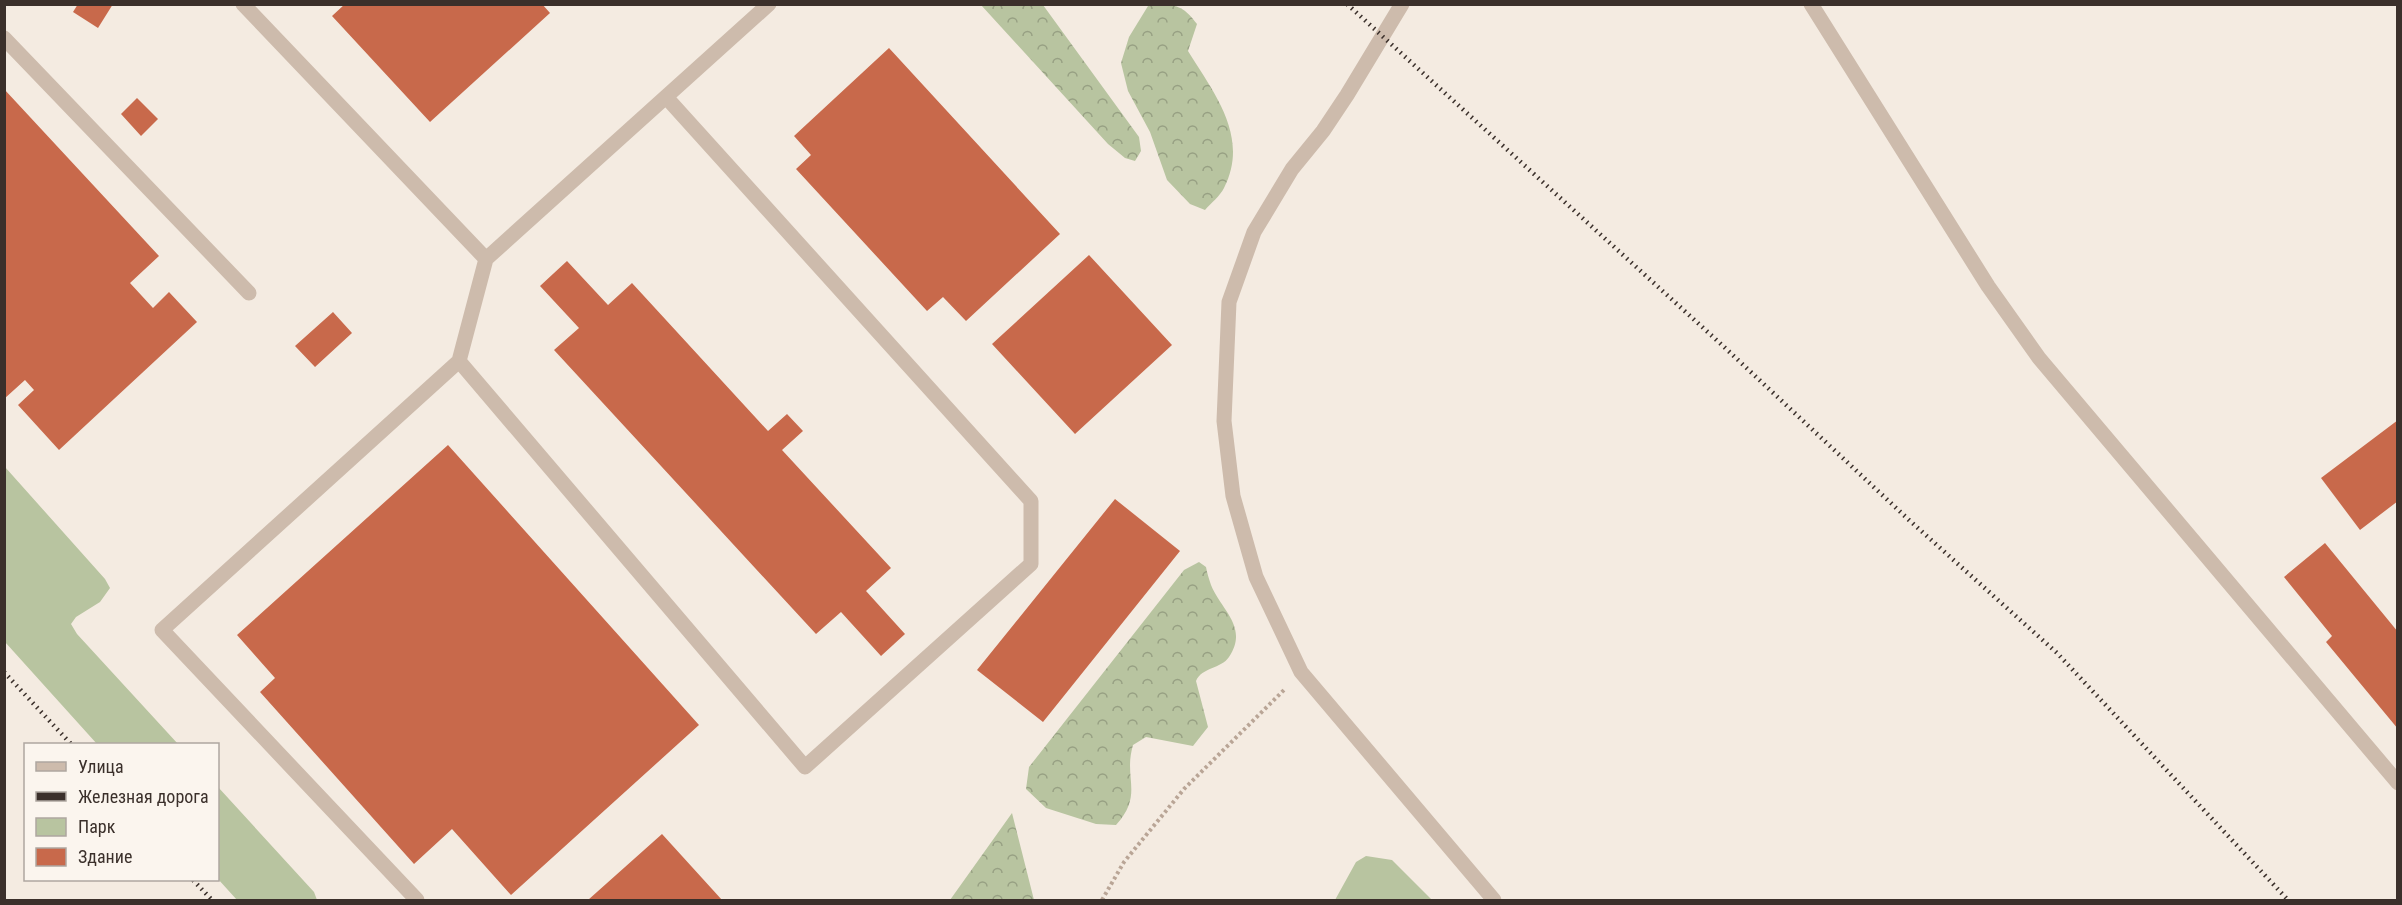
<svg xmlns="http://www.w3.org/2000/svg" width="2402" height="905" font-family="'Roboto Condensed',sans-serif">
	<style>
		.green { fill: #b8c4a0 }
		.forest { fill: url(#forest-crowns) }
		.building { fill: #c8694b }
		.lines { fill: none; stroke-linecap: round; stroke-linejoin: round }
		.path { stroke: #b9a596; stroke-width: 4; stroke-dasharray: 3 3; stroke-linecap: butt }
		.service { stroke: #cdbbac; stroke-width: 15 }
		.minor { stroke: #cdbbac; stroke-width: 15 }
		.rail { stroke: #3b302b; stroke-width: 4.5; stroke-dasharray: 1.5 4.5; stroke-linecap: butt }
	</style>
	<defs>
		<pattern id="forest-crowns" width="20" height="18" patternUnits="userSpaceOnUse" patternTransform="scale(1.5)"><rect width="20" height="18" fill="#b8c4a0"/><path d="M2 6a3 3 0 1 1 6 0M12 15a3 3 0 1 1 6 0" fill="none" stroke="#97a083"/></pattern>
	</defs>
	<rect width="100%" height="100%" fill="#f4ebe1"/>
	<path class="green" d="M 5,467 L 105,579 L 110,588 L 100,602 L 76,617 L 71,624 L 77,634 L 178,744 L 97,744 L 5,642 Z
		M 218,787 L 314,892 L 317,900 L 237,900 L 218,879 Z
		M 1366,856 L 1392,860 L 1432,900 L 1335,900 L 1356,862 Z"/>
	<path class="forest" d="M 981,5 L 1043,5 L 1139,137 L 1141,151 L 1135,161 L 1125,158 L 1108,144 Z
		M 1152,5 C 1175,4 1183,5 1197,24 L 1188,51 C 1214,93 1250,137 1224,188 C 1220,196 1211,203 1205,210 L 1190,204 L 1167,180 L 1150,132 L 1128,91 L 1121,63 L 1129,37 L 1148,6 Z
		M 1199,562 L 1206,567 C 1207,573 1209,579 1211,585 C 1221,610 1249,627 1229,657 C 1221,669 1202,667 1196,681 L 1208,727 L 1193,746 L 1146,737 L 1133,745 C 1123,779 1144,794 1116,825 L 1096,824 L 1046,808 L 1026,789 L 1029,767 L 1184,570 Z
		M 1012,813 L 1034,900 L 950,900 Z"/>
	<path class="building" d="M 78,4 L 113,4 L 98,28 L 73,12 Z
		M 345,4 L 542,4 L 550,13 L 430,122 L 332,16 Z
		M 889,48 L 1060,234 L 966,321 L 943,297 L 927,311 L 796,169 L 811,155 L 794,136 Z
		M 4,89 L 159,256 L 130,283 L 153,308 L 169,292 L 197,322 L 59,450 L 18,405 L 34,390 L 25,380 L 4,399 Z
		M 137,98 L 158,119 L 141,136 L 121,114 Z
		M 1089,255 L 1172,345 L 1075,434 L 992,344 Z
		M 567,261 L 608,305 L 632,283 L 768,431 L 787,414 L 803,431 L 782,450 L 891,568 L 866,591 L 905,634 L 881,656 L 841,612 L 816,634 L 554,350 L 579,328 L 540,286 Z
		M 333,312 L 352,333 L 315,367 L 295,346 Z
		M 2398,420 L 2398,501 L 2360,530 L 2321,478 Z
		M 448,445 L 699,725 L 511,895 L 452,829 L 414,864 L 260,692 L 275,678 L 237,635 Z
		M 1115,499 L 1180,551 L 1043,722 L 977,670 Z
		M 2325,543 L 2398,632 L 2398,729 L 2326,642 L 2332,636 L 2284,577 Z
		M 662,834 L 722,900 L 588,900 Z"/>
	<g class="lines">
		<path class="path" d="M 1102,900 L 1124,862 L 1184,789 L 1284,690"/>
		<path class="service" d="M 243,4 L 486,259
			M 1811,4 L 1988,286 L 2039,358 L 2398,783
			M 4,38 L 249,293
			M 666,97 L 1031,501 L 1031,564 L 805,767 L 459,361 L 486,259 L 769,4
			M 417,900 L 162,630 L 459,361"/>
		<path class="minor" d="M 1402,4 L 1347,95 L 1323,131 L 1292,169 L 1254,232 L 1229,302 L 1224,421 L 1233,496 L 1256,577 L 1301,672 L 1494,900"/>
		<path class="rail" d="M 1347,4 L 1722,345 L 1909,520 L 2057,653 L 2288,900
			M 4,672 L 71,744
			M 193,880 L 212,900"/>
	</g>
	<rect width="2402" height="905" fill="none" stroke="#3b302b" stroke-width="12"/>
	<rect x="24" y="743" width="195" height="138" fill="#fbf5ee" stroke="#aea6a0" stroke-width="1.5"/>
	<rect x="36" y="762" width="30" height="9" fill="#cdbbac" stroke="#aea6a0" stroke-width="1.5"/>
	<text x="78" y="773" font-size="18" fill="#3b302b">Улица</text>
	<rect x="36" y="792" width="30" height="9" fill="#3b302b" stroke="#aea6a0" stroke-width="1.5"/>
	<text x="78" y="803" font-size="18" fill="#3b302b">Железная дорога</text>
	<rect x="36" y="818" width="30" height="18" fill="#b8c4a0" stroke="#aea6a0" stroke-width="1.5"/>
	<text x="78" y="833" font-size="18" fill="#3b302b">Парк</text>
	<rect x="36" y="848" width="30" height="18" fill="#c8694b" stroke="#aea6a0" stroke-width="1.5"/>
	<text x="78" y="863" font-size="18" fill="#3b302b">Здание</text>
</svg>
